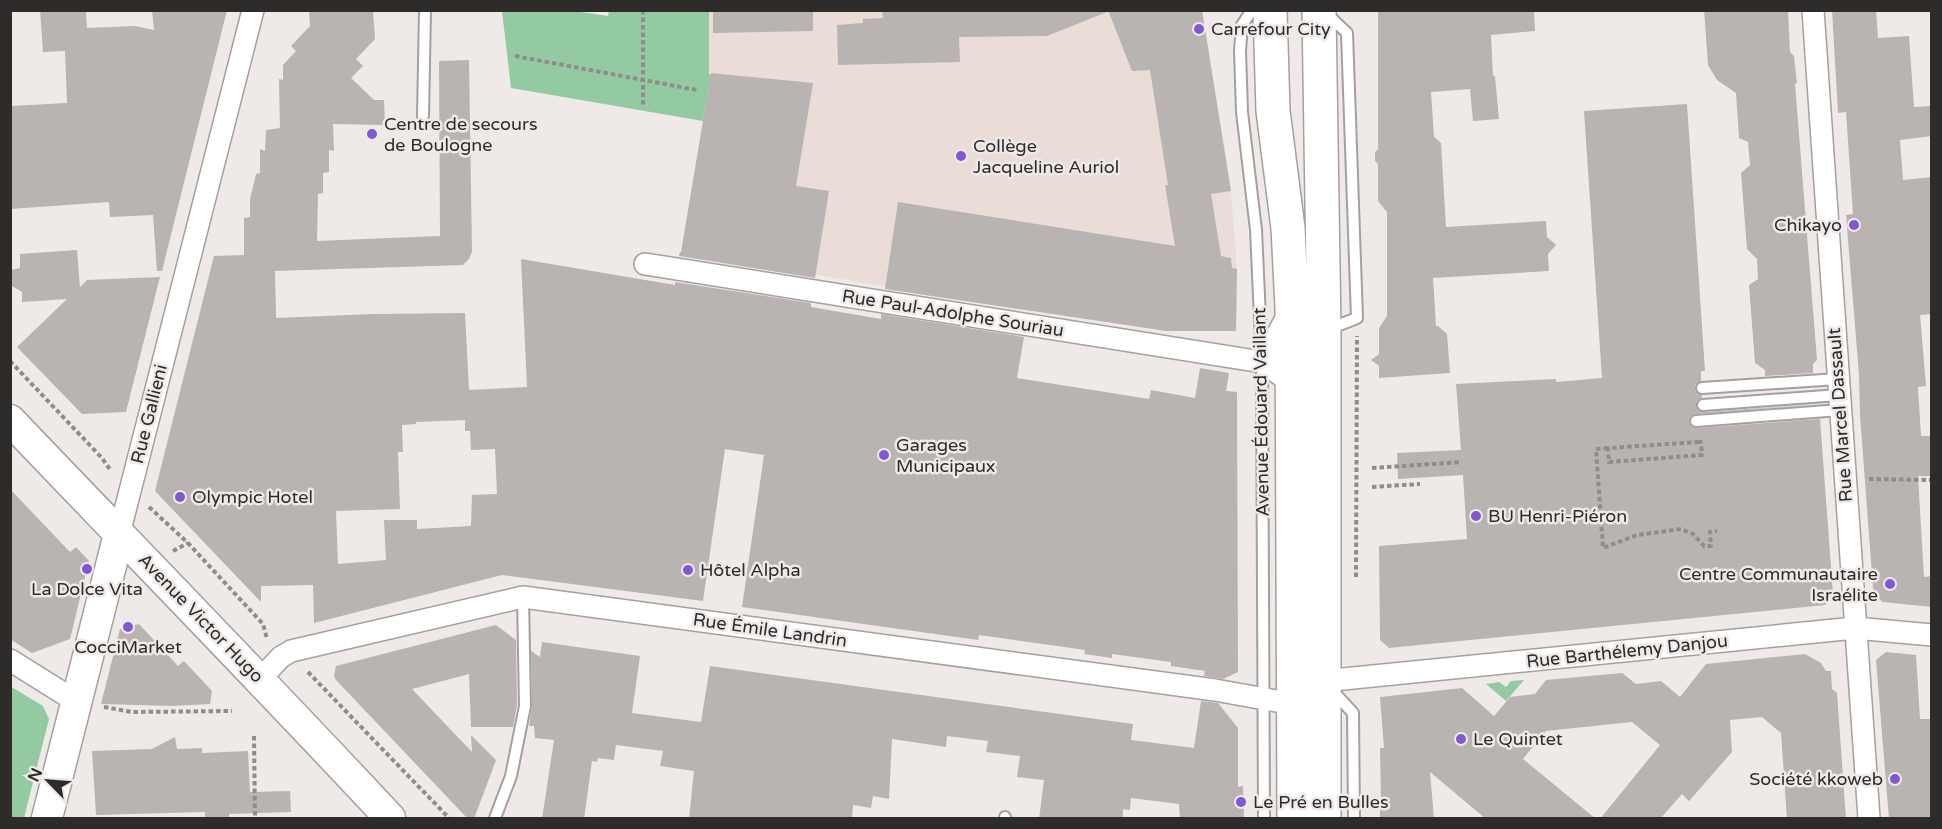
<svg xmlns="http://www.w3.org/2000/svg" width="1942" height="829" font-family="'Varela Round',sans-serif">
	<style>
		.built { fill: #eadcd7 }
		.green { fill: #94caa2 }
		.building { fill: #b9b4b1; fill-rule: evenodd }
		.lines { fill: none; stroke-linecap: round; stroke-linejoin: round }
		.lane-casing { stroke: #a5a09e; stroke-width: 14 }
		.street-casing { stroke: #a5a09e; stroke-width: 24 }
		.secondary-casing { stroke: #a5a09e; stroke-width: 33 }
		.primary-casing { stroke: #a5a09e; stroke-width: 36 }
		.path { stroke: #908c8b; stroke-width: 4; stroke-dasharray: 4.5 3; stroke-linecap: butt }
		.lane { stroke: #fff; stroke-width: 10 }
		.street { stroke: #fff; stroke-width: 21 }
		.secondary { stroke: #fff; stroke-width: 30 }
		.primary { stroke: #fff; stroke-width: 33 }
		.poi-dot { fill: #8258d1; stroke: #efe9e8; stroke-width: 2 }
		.labels { text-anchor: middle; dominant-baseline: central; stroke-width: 5; stroke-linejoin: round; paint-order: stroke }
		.poi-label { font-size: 18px; fill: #2e2b2b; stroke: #efe9e8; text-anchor: start }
		.street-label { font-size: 18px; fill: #2e2b2b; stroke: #efe9e8 }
	</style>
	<rect width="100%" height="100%" fill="#efe9e8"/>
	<path class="built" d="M 709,11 L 1202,11 L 1231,191 L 1237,269 L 1236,331 L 1166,331 L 918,292 L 783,269 L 782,270 L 679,254 L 682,252 L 711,75 L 709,74 Z"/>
	<path class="green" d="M 502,11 L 574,11 L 608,16 L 609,11 L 709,11 L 709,74 L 711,74 L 703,121 L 511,88 Z
		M 1524,680 L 1506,701 L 1486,684 L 1499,682 L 1506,687 L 1511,681 Z
		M 10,686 L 43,706 L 49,719 L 24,818 L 11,818 Z"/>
	<path class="building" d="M 40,10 L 86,10 L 87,28 L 135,26 L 154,30 L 152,10 L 227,10 L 162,271 L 157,271 L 153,215 L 110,217 L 109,202 L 10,209 L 10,106 L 67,103 L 65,51 L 43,52 Z
		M 309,10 L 373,10 L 375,39 L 356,59 L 363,66 L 351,78 L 374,100 L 384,100 L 385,125 L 333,124 L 334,151 L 329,150 L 329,172 L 323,173 L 323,193 L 318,194 L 317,241 L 440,236 L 439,61 L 469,60 L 472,252 L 469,259 L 463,265 L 275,271 L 276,318 L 373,314 L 465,313 L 469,390 L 527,387 L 521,259 L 675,285 L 675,282 L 811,303 L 811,307 L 881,319 L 881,314 L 1024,337 L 1017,378 L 1149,399 L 1151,390 L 1195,398 L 1200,368 L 1229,373 L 1226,391 L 1237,392 L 1238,672 L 1223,679 L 1204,676 L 1205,671 L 1171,666 L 1171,662 L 1112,654 L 1112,658 L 1084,654 L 1085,650 L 1057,646 L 979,635 L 978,640 L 742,607 L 764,455 L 725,449 L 703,601 L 502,575 L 314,623 L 313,585 L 261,586 L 261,602 L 155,491 L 214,256 L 244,255 L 244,218 L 250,217 L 250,199 L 256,174 L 260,173 L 260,149 L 265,151 L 266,130 L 280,128 L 279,79 L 283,80 L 283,65 L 296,51 L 291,46 L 310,26 ZM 465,420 L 465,431 L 470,431 L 471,450 L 495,449 L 497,494 L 472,495 L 471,526 L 417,529 L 417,520 L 384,520 L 386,560 L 338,564 L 336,511 L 400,509 L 398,452 L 403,452 L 402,425 L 416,424 L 416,422 Z
		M 713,10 L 813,10 L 813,31 L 713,33 Z
		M 882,10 L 1107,10 L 1107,12 L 1047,36 L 959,37 L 960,62 L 838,65 L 837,25 L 863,23 L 863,19 L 883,18 Z
		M 1108,10 L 1202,10 L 1231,191 L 1211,194 L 1221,256 L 1231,258 L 1232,268 L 1237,269 L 1236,331 L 1166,331 L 885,289 L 898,202 L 1175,246 L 1165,185 L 1168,185 L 1150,70 L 1132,71 Z
		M 1378,10 L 1534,10 L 1535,31 L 1491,35 L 1493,76 L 1495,76 L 1499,119 L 1473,121 L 1470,89 L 1431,92 L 1434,137 L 1441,143 L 1446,227 L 1546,221 L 1547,237 L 1556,245 L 1548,254 L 1549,271 L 1433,278 L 1436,326 L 1438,326 L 1447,334 L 1450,373 L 1379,378 L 1379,366 L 1371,360 L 1379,354 L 1379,328 L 1387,316 L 1387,212 L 1378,201 L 1378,164 L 1375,161 L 1375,152 L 1378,149 Z
		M 1704,10 L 1788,10 L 1790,52 L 1794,56 L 1797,83 L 1795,84 L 1817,360 L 1813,364 L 1813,373 L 1765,376 L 1765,370 L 1755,363 L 1749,285 L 1758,279 L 1757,259 L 1747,249 L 1741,173 L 1750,165 L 1748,142 L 1739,138 L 1736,93 L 1717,80 L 1708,65 Z
		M 1832,10 L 1876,10 L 1878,38 L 1909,36 L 1914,107 L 1932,106 L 1932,136 L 1900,140 L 1903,180 L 1932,177 L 1932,314 L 1920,315 L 1926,386 L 1918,387 L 1921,436 L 1932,436 L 1932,476 L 1918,476 L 1924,577 L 1932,576 L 1932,607 L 1883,602 L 1875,596 L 1873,588 L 1860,415 L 1859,375 L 1846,215 L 1853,214 L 1846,112 L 1838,113 Z
		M 711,73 L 813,83 L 796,186 L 829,191 L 815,278 L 679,256 L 680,252 L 681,252 Z
		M 1687,104 L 1705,371 L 1701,371 L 1701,381 L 1695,385 L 1696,392 L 1702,395 L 1702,398 L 1697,401 L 1697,409 L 1704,412 L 1819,404 L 1695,414 L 1690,417 L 1689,422 L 1692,427 L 1697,428 L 1820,419 L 1833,594 L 1825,605 L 1389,648 L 1380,640 L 1379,546 L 1467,539 L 1463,475 L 1398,479 L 1397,453 L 1461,450 L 1456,384 L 1556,379 L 1556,382 L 1602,378 L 1584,111 Z
		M 77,250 L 80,287 L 87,280 L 160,277 L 126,412 L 82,414 L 17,347 L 67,299 L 22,302 L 22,292 L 12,286 L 11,270 L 20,268 L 20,254 Z
		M 10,489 L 70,552 L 76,547 L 89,561 L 70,639 L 32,653 L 10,639 Z
		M 139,624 L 178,666 L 184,661 L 212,691 L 210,704 L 172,706 L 101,704 L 120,629 Z
		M 496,625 L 516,640 L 517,705 L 513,727 L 471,727 L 469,674 L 412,689 L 472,752 L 471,735 L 496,760 L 474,819 L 468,819 L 336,680 L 334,676 L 336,666 Z
		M 542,642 L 640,656 L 632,713 L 701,722 L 710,666 L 1133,724 L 1131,740 L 1194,748 L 1201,701 L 1218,703 L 1238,728 L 1238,787 L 1243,786 L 1244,819 L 1180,819 L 1179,804 L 1131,798 L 1130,810 L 1123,809 L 1123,819 L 1039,819 L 1044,780 L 1017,777 L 1020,756 L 986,752 L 988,741 L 947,736 L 946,747 L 892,739 L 889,799 L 873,796 L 871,808 L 853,805 L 852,819 L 689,819 L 694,771 L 660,766 L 663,751 L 616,745 L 614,760 L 598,758 L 597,762 L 592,761 L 584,819 L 542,819 L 554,740 L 535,738 L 534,726 L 529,726 L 532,706 L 531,651 L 540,657 Z
		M 1886,652 L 1916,655 L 1920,719 L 1932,719 L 1932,819 L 1889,819 L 1876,660 Z
		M 1805,654 L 1821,663 L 1826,671 L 1831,671 L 1832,689 L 1837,693 L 1846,819 L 1787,819 L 1781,733 L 1762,717 L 1730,720 L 1732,752 L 1689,801 L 1682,794 L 1660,819 L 1600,819 L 1660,745 L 1632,722 L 1546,731 L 1523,759 L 1596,819 L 1486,819 L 1430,772 L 1434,819 L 1380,819 L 1380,799 L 1381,798 L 1380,748 L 1384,748 L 1380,697 L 1462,688 L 1494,716 L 1510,697 L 1535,694 L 1546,680 L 1622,673 L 1636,684 L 1661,681 L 1680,697 L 1706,664 Z
		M 175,737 L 177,749 L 202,748 L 202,753 L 248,751 L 250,792 L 290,791 L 291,812 L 229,814 L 229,819 L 205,819 L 205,812 L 96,815 L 92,751 L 152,749 Z"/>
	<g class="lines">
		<defs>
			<path id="lane" d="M 1252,10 L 1242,25 L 1240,51 L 1242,112 L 1256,230 L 1262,362 L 1264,818
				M 1326,13 L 1347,33 L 1357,318 L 1329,329
				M 423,116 L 425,10
				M 1702,388 L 1838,379
				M 1703,405 L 1839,395
				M 1696,421 L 1840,410
				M 1331,689 L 1353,713 L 1354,818
				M 495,818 L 511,776 L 525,706 L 523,597
				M 1005,818 L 1005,817"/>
			<path id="street" d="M 1813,10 L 1869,818
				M 645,264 L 1262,362
				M 1289,313 L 1262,362 L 1293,384
				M 119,534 L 253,10
				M 10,660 L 77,702
				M 260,679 L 281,657 L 291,651 L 523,597 L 1215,690 L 1293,704
				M 1323,681 L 1855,628 L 1932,635"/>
			<path id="secondary" d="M 10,420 C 137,553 265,684 390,818
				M 47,818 L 119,534"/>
			<path id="primary" d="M 1270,10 L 1273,111 L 1288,228 L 1292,307 L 1294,818
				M 1319,10 L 1324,331 L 1324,818"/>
		</defs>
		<use href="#lane" class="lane-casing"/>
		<use href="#street" class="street-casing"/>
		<use href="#secondary" class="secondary-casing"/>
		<use href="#primary" class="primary-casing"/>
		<path class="path" d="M 643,10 L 643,105
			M 515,56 L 697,90
			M 10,361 L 102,458 L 111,471
			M 1698,442 L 1701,442 L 1702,455 L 1609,462 L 1608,448 Z
			M 1608,448 L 1596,449 L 1603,548 L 1637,535 L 1681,529 L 1693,534 L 1704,546 L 1711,546 L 1710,532 L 1717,531
			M 1372,468 L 1462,462
			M 1869,479 L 1932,480
			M 1372,487 L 1420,484
			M 149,507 L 188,543 L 263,624 L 267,639
			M 173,551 L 188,543
			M 1356,577 L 1357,336
			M 308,672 L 449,818
			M 104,707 L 132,712 L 232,711
			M 254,736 L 255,818"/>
		<use href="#lane" class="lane"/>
		<use href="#street" class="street"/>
		<use href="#secondary" class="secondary"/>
		<use href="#primary" class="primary"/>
	</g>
	<g class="poi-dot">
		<circle cx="1199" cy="29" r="6"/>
		<circle cx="372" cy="134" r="6"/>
		<circle cx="961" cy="156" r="6"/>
		<circle cx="1854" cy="225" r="6"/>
		<circle cx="884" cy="455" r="6"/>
		<circle cx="180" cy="497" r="6"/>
		<circle cx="1476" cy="516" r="6"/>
		<circle cx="87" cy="569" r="6"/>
		<circle cx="688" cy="570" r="6"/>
		<circle cx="1890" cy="584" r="6"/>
		<circle cx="128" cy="627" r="6"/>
		<circle cx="1461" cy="739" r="6"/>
		<circle cx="1895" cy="779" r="6"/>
		<circle cx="1241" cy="802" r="6"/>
	</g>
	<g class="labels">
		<g class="poi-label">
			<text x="1211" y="29">Carrefour City</text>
			<text x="384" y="124">Centre de secours<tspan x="384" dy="21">de Boulogne</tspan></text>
			<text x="973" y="146">Collège<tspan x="973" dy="21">Jacqueline Auriol</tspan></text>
			<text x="1842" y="225" text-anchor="end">Chikayo</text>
			<text x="896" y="445">Garages<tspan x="896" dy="21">Municipaux</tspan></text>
			<text x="192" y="497">Olympic Hotel</text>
			<text x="1488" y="516">BU Henri-Piéron</text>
			<text x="700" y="570">Hôtel Alpha</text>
			<text x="1878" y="574" text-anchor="end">Centre Communautaire<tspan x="1878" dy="21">Israélite</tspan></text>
			<text x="87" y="589" text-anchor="middle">La Dolce Vita</text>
			<text x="128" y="647" text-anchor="middle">CocciMarket</text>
			<text x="1473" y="739">Le Quintet</text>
			<text x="1883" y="779" text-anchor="end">Société kkoweb</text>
			<text x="1253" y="802">Le Pré en Bulles</text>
		</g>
		<g class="street-label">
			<text transform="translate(953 313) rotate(9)">Rue Paul-Adolphe Souriau</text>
			<text transform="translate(1261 412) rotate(-91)">Avenue Édouard Vaillant</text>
			<text transform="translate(149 414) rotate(-76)">Rue Gallieni</text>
			<text transform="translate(1840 415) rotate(-94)">Rue Marcel Dassault</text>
			<text transform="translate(201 618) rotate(46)">Avenue Victor Hugo</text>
			<text transform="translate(770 630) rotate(8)">Rue Émile Landrin</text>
			<text transform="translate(1627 651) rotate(-6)">Rue Barthélemy Danjou</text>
		</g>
	</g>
	<rect width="1942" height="829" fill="none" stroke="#2e2b2b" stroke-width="24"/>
	<g transform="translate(48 781) rotate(295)" stroke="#efe9e8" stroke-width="4.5" paint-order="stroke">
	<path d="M0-4.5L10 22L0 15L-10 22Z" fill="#2e2b2b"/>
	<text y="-9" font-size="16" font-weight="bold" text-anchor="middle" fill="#2e2b2b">N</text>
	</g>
</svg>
